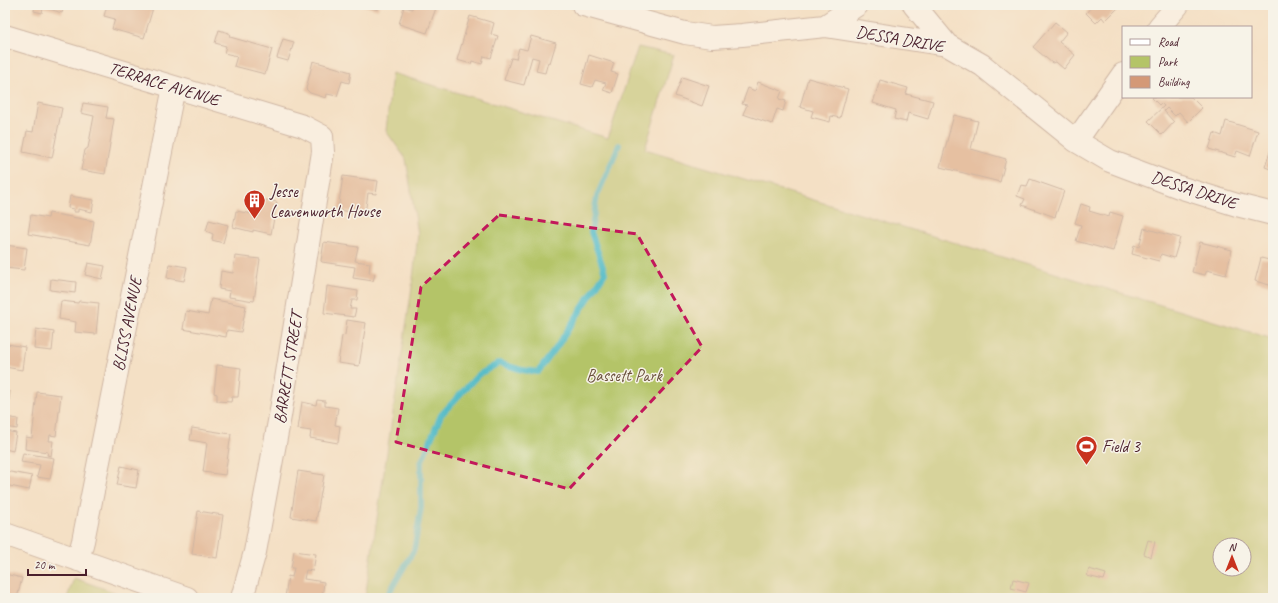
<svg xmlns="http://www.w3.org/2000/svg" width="1278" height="603" font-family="Caveat,sans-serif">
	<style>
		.green { fill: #b4c467; stroke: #7f7249; fill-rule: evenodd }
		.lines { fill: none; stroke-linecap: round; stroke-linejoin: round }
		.stream { stroke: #4ab7c5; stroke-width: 6 }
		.building { fill: #d49977 }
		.minor-casing { stroke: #9f8078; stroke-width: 24 }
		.minor { stroke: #fff; stroke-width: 22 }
		.marked { fill: none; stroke: #c2185b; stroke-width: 3; stroke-dasharray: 8 5; stroke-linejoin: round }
		.labels { text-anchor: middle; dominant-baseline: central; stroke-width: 3; stroke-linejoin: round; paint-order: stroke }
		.street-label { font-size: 17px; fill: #4a1f2b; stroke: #f7f3e8 }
		.poi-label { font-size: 17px; fill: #4a1f2b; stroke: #f7f3e8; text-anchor: start }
		.park-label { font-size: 17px; fill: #6a513d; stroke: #f7f3e8 }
	</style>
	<rect width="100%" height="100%" fill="#f7f3e8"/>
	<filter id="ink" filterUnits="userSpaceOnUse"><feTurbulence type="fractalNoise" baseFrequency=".025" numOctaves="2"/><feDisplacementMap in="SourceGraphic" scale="8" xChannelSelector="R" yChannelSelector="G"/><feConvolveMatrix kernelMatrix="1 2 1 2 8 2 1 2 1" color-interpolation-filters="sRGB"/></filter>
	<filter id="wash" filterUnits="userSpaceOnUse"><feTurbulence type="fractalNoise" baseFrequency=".012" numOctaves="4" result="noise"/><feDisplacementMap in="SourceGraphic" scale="16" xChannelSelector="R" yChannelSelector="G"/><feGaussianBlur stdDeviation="0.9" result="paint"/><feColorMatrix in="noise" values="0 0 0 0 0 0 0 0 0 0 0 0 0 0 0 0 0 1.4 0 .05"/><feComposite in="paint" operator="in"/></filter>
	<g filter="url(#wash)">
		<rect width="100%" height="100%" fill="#f4e0c5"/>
		<path class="green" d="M 638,47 L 674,55 L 645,149 L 1273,339 L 1273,598 L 365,598 L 412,287 L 418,234 L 406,159 L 386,131 L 392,73 L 608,138 ZM 1220,545 L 1244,545 L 1244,569 L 1220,569 Z
			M 74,578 L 130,598 L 67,598 Z"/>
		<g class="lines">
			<path class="stream" d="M 386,598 L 414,550 L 421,508 L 421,463 L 441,415 L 478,375 L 499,363 L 522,370 L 538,372 L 556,348 L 605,273 L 591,232 L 597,196 L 619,145"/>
		</g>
		<g id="blocks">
			<path class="building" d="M 35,5 L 64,5 L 62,13 L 43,7 L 42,13 L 34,11 Z
				M 107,5 L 142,5 L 153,8 L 144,38 L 112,29 L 115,19 L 104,16 Z
				M 362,5 L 379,5 L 378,10 Z
				M 413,5 L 428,5 L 436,8 L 427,33 L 399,24 L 404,7 L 412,9 Z
				M 1093,5 L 1121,5 L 1105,21 L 1102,17 L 1096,23 L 1086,13 Z
				M 470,16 L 494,23 L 491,34 L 498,36 L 491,58 L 484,56 L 482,64 L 472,61 L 471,64 L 457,60 Z
				M 1055,22 L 1067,32 L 1059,42 L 1075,55 L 1064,69 L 1056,62 L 1052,63 L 1033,47 Z
				M 219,30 L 229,33 L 230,37 L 272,49 L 265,74 L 234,66 L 237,56 L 224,53 L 226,46 L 215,43 Z
				M 531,36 L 556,43 L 550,63 L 548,62 L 545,73 L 536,71 L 539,59 L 532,57 L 524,85 L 504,80 L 511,58 L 516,59 L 519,48 L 527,50 Z
				M 283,39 L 294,42 L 288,61 L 277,58 Z
				M 589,55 L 614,63 L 611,72 L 618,74 L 612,93 L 603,90 L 606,83 L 595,80 L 592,87 L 581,84 Z
				M 313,61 L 351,72 L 349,83 L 342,81 L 337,96 L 327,94 L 326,98 L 310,93 L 306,89 Z
				M 682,77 L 709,86 L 702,106 L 675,96 Z
				M 808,78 L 848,89 L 840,118 L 831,116 L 830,122 L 811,117 L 813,111 L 800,107 Z
				M 880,80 L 908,88 L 906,94 L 933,101 L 928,119 L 908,113 L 906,122 L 894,119 L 896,110 L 873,103 Z
				M 758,82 L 782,91 L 779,99 L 786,101 L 783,111 L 777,109 L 772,124 L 743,114 L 747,105 L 742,104 L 748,88 L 755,91 Z
				M 1153,97 L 1191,97 L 1202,108 L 1188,122 L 1179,112 L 1175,116 L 1167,108 L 1164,111 L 1174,122 L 1162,135 L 1148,121 L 1164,106 L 1161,103 L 1159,105 L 1152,98 Z
				M 38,103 L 62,108 L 52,158 L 23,152 L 27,131 L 33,132 Z
				M 83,103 L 108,107 L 106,118 L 114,119 L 105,174 L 81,170 L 85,150 L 88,148 L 94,116 L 81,113 Z
				M 954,115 L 978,121 L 971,149 L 1006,159 L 1000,182 L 940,167 Z
				M 1226,121 L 1258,131 L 1250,156 L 1237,151 L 1235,157 L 1209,149 L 1214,133 L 1222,136 Z
				M 1273,143 L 1273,170 L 1265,167 Z
				M 343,176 L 378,181 L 376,194 L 368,193 L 365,214 L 338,210 Z
				M 1030,179 L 1064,191 L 1055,217 L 1022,205 L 1025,199 L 1017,196 L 1021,185 L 1027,186 Z
				M 70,196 L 94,200 L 92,212 L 78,209 L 78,212 L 74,212 L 74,209 L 68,208 Z
				M 255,198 L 277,202 L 271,234 L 253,230 L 253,232 L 233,227 L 236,211 L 253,214 Z
				M 1081,204 L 1090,207 L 1089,211 L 1109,217 L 1110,212 L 1123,216 L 1113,251 L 1076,241 L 1081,225 L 1075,223 Z
				M 49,213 L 94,221 L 90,245 L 28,234 L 31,215 L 48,218 Z
				M 209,220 L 228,225 L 223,243 L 212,240 L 213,234 L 206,231 Z
				M 1144,228 L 1180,238 L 1174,258 L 1161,254 L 1159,261 L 1132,254 L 1134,245 L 1139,247 Z
				M 324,242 L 358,247 L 355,261 L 370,263 L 369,273 L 375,274 L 373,281 L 353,278 L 355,267 L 322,262 L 321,261 Z
				M 1200,242 L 1232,250 L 1226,275 L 1207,270 L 1205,275 L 1192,272 Z
				M 5,245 L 27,248 L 24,270 L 5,268 Z
				M 235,256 L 260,259 L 254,301 L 229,297 L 230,291 L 219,289 L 221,271 L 233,273 Z
				M 1261,258 L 1273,261 L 1273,286 L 1255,281 Z
				M 88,263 L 105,266 L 102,279 L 85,275 Z
				M 169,264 L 187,267 L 184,281 L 167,278 Z
				M 51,279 L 76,282 L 75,293 L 50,290 Z
				M 327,286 L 358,291 L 357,300 L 352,300 L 350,309 L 356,309 L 354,317 L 324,313 Z
				M 211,299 L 246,306 L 241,332 L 227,330 L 226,337 L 183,329 L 186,311 L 208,315 Z
				M 61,301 L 78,303 L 79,301 L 99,303 L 96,334 L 75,332 L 76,322 L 59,319 Z
				M 347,320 L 366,323 L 359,366 L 338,363 L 342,336 L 345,335 Z
				M 36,329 L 54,332 L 52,351 L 34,349 Z
				M 5,342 L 7,342 L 7,344 L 25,347 L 22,370 L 5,367 Z
				M 217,365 L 241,368 L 238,397 L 232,397 L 231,402 L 217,401 L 217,394 L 214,393 Z
				M 5,391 L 10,392 L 8,407 L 5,407 Z
				M 37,392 L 61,395 L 56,436 L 50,435 L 49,441 L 53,441 L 51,456 L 47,455 L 48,452 L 25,449 L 26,437 L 32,438 Z
				M 317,400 L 325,401 L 325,406 L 338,408 L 335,425 L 340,426 L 338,443 L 310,438 L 311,431 L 298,429 L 302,402 L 316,405 Z
				M 5,417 L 18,419 L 17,429 L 5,427 Z
				M 192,428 L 231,434 L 225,475 L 203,472 L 207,443 L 190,440 Z
				M 5,431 L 16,433 L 13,451 L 5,449 Z
				M 23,453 L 54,458 L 50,479 L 37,477 L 40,465 L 21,462 Z
				M 121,466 L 139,470 L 136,488 L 117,485 Z
				M 5,471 L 32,476 L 29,490 L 5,485 Z
				M 298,471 L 324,475 L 316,521 L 291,517 Z
				M 198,511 L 223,515 L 217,558 L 192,554 Z
				M 1148,540 L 1155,542 L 1151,557 L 1144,554 Z
				M 294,551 L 316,554 L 313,571 L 306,570 L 304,579 L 324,582 L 322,598 L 285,598 L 288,576 L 292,577 L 294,568 L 291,568 Z
				M 1089,569 L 1106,574 L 1104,580 L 1087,576 Z
				M 5,574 L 22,578 L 17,598 L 5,598 Z
				M 1013,579 L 1029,583 L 1026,592 L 1011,588 Z"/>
		</g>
	</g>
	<g filter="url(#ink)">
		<use href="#blocks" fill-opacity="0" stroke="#9f8078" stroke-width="1"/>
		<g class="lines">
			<defs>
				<path id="minor" d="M 583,5 L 685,33 L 712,37 L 742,35 L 825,26 L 947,45 L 982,65 L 1076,141 L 1110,161 L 1179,187 L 1237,205 L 1273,214
					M 914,5 L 947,45
					M 825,26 L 857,5
					M 1159,27 L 1178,5
					M 5,36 L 303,126 L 322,136 L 323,152 L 280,416 L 255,552 L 242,598
					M 1076,141 L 1123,74
					M 5,534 L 187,598
					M 78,560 L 83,541 L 174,87"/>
			</defs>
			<use href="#minor" class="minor-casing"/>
			<use href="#minor" class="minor"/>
		</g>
	</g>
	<path d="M0 0H1278V603H0ZM 499,215 L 637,234 L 702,347 L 569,489 L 396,442 L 421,287 Z" fill="#f4e0c5" fill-opacity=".55" fill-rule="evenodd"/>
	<path class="marked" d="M 499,215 L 637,234 L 702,347 L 569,489 L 396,442 L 421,287 Z"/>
	<defs>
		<symbol id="building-pin" viewBox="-11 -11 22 30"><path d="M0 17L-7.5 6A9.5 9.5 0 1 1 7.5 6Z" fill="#c8321e" stroke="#f7f3e8"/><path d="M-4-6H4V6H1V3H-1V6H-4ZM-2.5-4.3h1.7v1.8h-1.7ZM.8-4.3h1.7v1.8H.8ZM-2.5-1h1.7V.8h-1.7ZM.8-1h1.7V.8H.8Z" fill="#fff"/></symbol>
		<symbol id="stadium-pin" viewBox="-11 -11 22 30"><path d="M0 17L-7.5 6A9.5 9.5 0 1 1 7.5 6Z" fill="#c8321e" stroke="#f7f3e8"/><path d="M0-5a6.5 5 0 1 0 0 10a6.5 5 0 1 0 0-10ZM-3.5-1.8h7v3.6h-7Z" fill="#fff"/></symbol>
	</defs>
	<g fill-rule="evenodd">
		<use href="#building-pin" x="242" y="188" width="25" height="34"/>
		<use href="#stadium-pin" x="1074" y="434" width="25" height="34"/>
	</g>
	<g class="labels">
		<g class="street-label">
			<text transform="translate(900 39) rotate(10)">DESSA DRIVE</text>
			<text transform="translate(164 84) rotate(17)">TERRACE AVENUE</text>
			<text transform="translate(1194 190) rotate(18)">DESSA DRIVE</text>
			<text transform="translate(127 324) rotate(-79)">BLISS AVENUE</text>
			<text transform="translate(288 368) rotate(-81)">BARRETT STREET</text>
		</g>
		<g class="poi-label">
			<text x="270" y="191">Jesse<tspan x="270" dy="20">Leavenworth House</tspan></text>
			<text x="1102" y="446">Field 3</text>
		</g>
		<g class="park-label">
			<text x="624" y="375">Bassett Park</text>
		</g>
	</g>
	<rect width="1278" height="603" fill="none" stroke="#f7f3e8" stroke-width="20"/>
	<rect x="1122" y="26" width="130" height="72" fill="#f7f3e8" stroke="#b29e9c"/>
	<rect x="1130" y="39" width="20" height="6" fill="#ffffff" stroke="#b29e9c"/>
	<text x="1158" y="46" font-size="12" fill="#4a1f2b">Road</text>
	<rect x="1130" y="56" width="20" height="12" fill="#b4c467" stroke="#b29e9c"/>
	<text x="1158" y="66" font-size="12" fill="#4a1f2b">Park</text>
	<rect x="1130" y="76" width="20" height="12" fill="#d49977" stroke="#b29e9c"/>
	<text x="1158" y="86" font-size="12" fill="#4a1f2b">Building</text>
	<g transform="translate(1232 557)"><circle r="19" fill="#f7f3e8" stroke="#b29e9c"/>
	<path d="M0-3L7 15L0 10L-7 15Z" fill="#c8321e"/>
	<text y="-6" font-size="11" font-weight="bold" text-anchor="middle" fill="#4a1f2b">N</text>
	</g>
	<path d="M28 569v6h58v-6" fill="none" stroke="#4a1f2b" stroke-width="2"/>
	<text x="34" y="569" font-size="12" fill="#4a1f2b" stroke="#f7f3e8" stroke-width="3" paint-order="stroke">20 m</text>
</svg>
